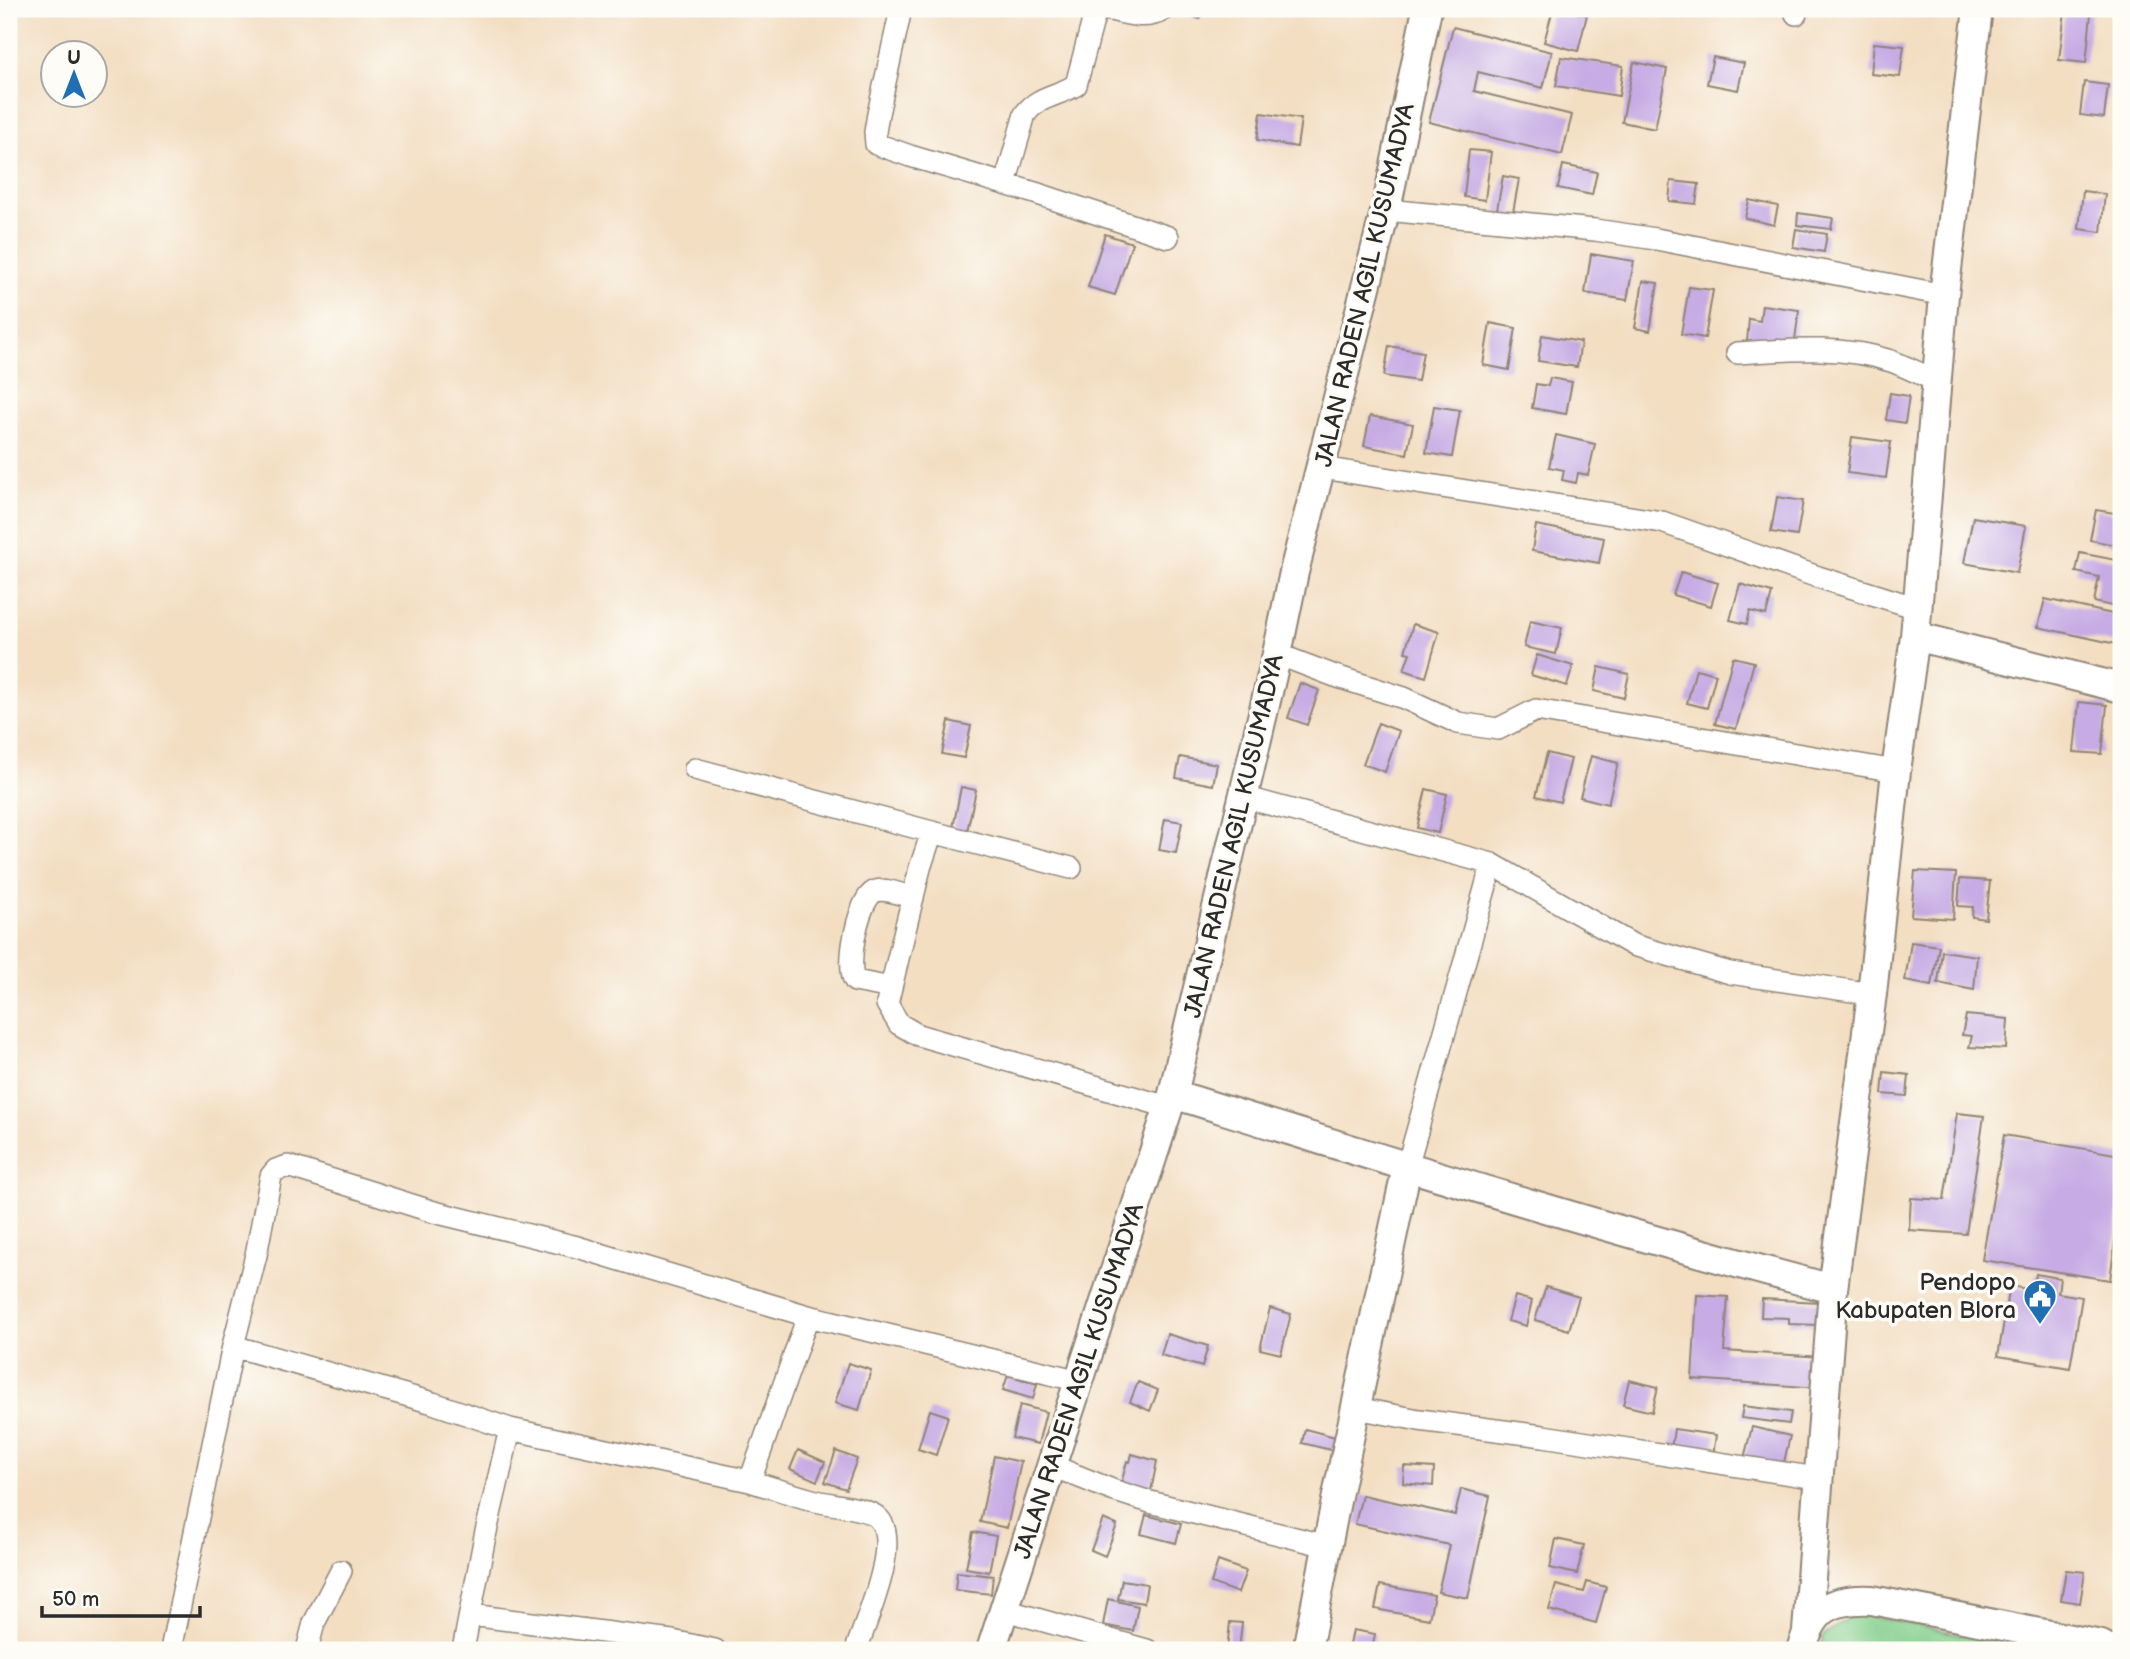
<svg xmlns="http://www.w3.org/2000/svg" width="2130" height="1659" font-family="'Balsamiq Sans',sans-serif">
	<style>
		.green { fill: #84cf8d; stroke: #587d5c; stroke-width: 2 }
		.building { fill: #c6abe4 }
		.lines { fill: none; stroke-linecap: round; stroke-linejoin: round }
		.minor-casing { stroke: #8f8476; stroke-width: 24 }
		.major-casing { stroke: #8f8476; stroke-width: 32 }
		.minor { stroke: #fff; stroke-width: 21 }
		.major { stroke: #fff; stroke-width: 28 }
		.labels { text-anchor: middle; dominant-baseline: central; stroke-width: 7; stroke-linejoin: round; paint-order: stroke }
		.street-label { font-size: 24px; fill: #2b2b2b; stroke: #fdfcf7 }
		.poi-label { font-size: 24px; fill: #2b2b2b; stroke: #fdfcf7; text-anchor: end }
	</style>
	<rect width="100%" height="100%" fill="#fdfcf7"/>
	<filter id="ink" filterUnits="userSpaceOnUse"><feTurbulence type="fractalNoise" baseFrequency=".0143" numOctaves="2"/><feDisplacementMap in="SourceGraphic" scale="14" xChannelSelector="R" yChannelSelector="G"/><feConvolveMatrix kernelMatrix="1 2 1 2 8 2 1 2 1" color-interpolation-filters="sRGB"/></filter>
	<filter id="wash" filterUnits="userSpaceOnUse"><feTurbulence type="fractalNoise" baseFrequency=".00686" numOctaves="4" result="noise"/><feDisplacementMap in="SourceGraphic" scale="28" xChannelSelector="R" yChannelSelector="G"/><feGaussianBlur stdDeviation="1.57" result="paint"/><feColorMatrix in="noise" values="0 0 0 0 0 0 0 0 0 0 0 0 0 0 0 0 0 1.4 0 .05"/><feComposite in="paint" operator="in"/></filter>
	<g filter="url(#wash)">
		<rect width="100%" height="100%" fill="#f3dec2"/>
		<path class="green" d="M 1855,1613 L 2041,1650 L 1820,1650 L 1823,1636 Z"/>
		<g id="blocks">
			<path class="building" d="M 1171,9 L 1204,9 L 1200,19 Z
				M 1553,9 L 1563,9 L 1587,15 L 1578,51 L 1544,42 Z
				M 2065,11 L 2091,14 L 2086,63 L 2059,60 Z
				M 1453,27 L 1552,52 L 1543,88 L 1478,72 L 1474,91 L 1572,115 L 1562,155 L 1429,122 Z
				M 1874,43 L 1904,46 L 1900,77 L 1871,74 Z
				M 1561,57 L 1623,66 L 1619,96 L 1556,86 Z
				M 1713,57 L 1744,63 L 1738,90 L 1707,84 Z
				M 1634,62 L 1667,69 L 1655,129 L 1622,122 Z
				M 2084,82 L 2108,85 L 2104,118 L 2080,115 Z
				M 1261,113 L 1301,119 L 1297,147 L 1257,140 Z
				M 1469,150 L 1491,152 L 1485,200 L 1464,197 Z
				M 1563,165 L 1597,172 L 1592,195 L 1558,188 Z
				M 1503,176 L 1519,179 L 1512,218 L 1496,215 Z
				M 1671,181 L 1699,184 L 1696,204 L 1669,201 Z
				M 2083,191 L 2105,194 L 2101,232 L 2079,229 Z
				M 1749,200 L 1778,206 L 1774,225 L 1745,218 Z
				M 1798,213 L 1833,218 L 1831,229 L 1797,225 Z
				M 1796,229 L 1827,234 L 1824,252 L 1793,247 Z
				M 1105,234 L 1132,243 L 1115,295 L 1088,287 Z
				M 1591,254 L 1634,261 L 1627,300 L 1585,293 Z
				M 1643,281 L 1658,283 L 1650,331 L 1635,328 Z
				M 1689,287 L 1713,290 L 1705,338 L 1681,334 Z
				M 1762,305 L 1799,310 L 1794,347 L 1747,342 L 1749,319 L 1760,321 Z
				M 1490,323 L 1516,328 L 1509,370 L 1483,365 Z
				M 1542,335 L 1581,342 L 1577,367 L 1538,361 Z
				M 1389,346 L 1423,352 L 1418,381 L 1384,376 Z
				M 1550,378 L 1572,382 L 1566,414 L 1532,408 L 1536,384 L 1548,386 Z
				M 1890,393 L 1909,396 L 1905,423 L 1886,420 Z
				M 1434,406 L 1460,410 L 1452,457 L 1426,453 Z
				M 1370,416 L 1413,424 L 1407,454 L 1364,446 Z
				M 1556,435 L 1595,444 L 1588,475 L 1578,473 L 1576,483 L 1562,480 L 1564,470 L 1549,467 Z
				M 1852,437 L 1891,442 L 1886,478 L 1847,473 Z
				M 1777,497 L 1803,501 L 1797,536 L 1771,532 Z
				M 2096,510 L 2121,514 L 2121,546 L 2090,540 Z
				M 1973,517 L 2026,526 L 2017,573 L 1964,563 Z
				M 1536,525 L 1604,538 L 1599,563 L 1532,551 Z
				M 2080,553 L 2121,561 L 2121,583 L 2116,607 L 2094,602 L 2099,577 L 2076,572 Z
				M 1681,572 L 1718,583 L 1711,606 L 1673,595 Z
				M 1740,584 L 1772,593 L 1766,615 L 1750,611 L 1747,624 L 1730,620 Z
				M 2045,599 L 2117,615 L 2121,601 L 2121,645 L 2038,627 Z
				M 1530,621 L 1562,628 L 1556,654 L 1524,647 Z
				M 1413,624 L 1439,632 L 1426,677 L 1404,670 L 1410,653 L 1405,652 Z
				M 1537,655 L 1573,666 L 1567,686 L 1531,675 Z
				M 1733,657 L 1754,662 L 1736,729 L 1715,724 Z
				M 1599,667 L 1629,674 L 1624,698 L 1594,691 Z
				M 1696,669 L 1716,674 L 1707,708 L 1687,703 Z
				M 1300,683 L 1319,690 L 1307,725 L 1288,718 Z
				M 2079,702 L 2107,705 L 2102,754 L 2074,752 Z
				M 949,721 L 971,726 L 964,758 L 942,754 Z
				M 1378,723 L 1399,731 L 1385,772 L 1363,764 Z
				M 1547,753 L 1571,759 L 1560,802 L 1536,796 Z
				M 1591,756 L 1618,763 L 1608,804 L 1580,797 Z
				M 1180,757 L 1217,764 L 1213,785 L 1176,778 Z
				M 961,787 L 976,790 L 966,836 L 952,833 Z
				M 1426,789 L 1447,794 L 1438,833 L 1417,828 Z
				M 1165,819 L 1182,822 L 1176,853 L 1159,850 Z
				M 1915,871 L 1956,873 L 1953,919 L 1911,916 Z
				M 1960,879 L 1990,881 L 1986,919 L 1972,917 L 1973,907 L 1958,906 Z
				M 1911,942 L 1939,946 L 1932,986 L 1905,981 Z
				M 1942,951 L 1977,956 L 1974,990 L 1938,983 Z
				M 1966,1015 L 2008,1019 L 2006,1049 L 1969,1047 L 1972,1036 L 1962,1035 Z
				M 1884,1072 L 1909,1075 L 1907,1096 L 1882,1094 Z
				M 1957,1113 L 1984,1116 L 1966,1234 L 1909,1230 L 1911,1198 L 1944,1200 Z
				M 2004,1135 L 2121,1155 L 2121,1194 L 2110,1280 L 1982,1260 Z
				M 2036,1274 L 2060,1278 L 2058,1293 L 2082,1297 L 2070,1368 L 1998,1356 L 2010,1286 L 2033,1290 Z
				M 1546,1287 L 1579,1297 L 1569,1330 L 1535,1320 Z
				M 1697,1295 L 1728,1297 L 1724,1351 L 1823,1357 L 1821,1388 L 1692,1379 Z
				M 1515,1296 L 1532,1301 L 1526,1326 L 1508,1321 Z
				M 1762,1299 L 1820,1302 L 1819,1325 L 1789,1324 L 1789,1318 L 1761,1317 Z
				M 1270,1308 L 1291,1314 L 1281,1354 L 1260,1349 Z
				M 1167,1334 L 1208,1346 L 1202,1367 L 1161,1355 Z
				M 848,1363 L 871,1370 L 859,1410 L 835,1403 Z
				M 1008,1375 L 1037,1384 L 1033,1399 L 1003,1390 Z
				M 1629,1380 L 1658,1387 L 1652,1412 L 1623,1405 Z
				M 1138,1382 L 1158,1390 L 1150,1411 L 1130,1402 Z
				M 1020,1405 L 1046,1412 L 1038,1444 L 1012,1438 Z
				M 1743,1406 L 1791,1412 L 1789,1424 L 1741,1418 Z
				M 930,1410 L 948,1416 L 936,1455 L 918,1449 Z
				M 1752,1427 L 1790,1436 L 1782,1471 L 1743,1462 Z
				M 1305,1429 L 1339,1438 L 1335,1451 L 1302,1443 Z
				M 1674,1429 L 1716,1435 L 1713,1456 L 1671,1450 Z
				M 798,1450 L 825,1462 L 817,1481 L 790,1469 Z
				M 836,1451 L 857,1459 L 846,1489 L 825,1482 Z
				M 1132,1454 L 1157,1461 L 1150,1496 L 1120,1488 L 1127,1461 L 1130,1462 Z
				M 994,1456 L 1021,1462 L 1007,1528 L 980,1522 Z
				M 1404,1466 L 1434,1468 L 1433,1486 L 1403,1483 Z
				M 1461,1489 L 1490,1496 L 1468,1598 L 1438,1592 L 1449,1545 L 1355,1524 L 1362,1495 L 1455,1515 Z
				M 1146,1515 L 1181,1524 L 1176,1543 L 1141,1534 Z
				M 1103,1519 L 1117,1525 L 1105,1556 L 1091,1550 Z
				M 973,1532 L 996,1536 L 989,1572 L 966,1568 Z
				M 1556,1539 L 1584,1545 L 1577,1574 L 1550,1568 Z
				M 1218,1561 L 1246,1571 L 1238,1593 L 1211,1583 Z
				M 2066,1570 L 2085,1572 L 2080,1603 L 2061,1600 Z
				M 957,1572 L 993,1576 L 991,1594 L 955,1590 Z
				M 1122,1580 L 1147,1584 L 1144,1603 L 1118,1599 Z
				M 1587,1582 L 1606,1587 L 1596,1623 L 1549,1610 L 1556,1585 L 1584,1592 Z
				M 1380,1585 L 1434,1595 L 1429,1619 L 1375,1609 Z
				M 1108,1599 L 1138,1606 L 1133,1631 L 1103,1625 Z
				M 1230,1622 L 1242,1623 L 1239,1650 L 1227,1650 Z
				M 1353,1630 L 1375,1634 L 1372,1650 L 1349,1650 Z
				M 1087,1647 L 1107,1648 L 1107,1650 L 1087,1650 Z"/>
		</g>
	</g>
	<g filter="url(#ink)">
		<use href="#blocks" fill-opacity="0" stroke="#8f8476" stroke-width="2"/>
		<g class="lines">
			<defs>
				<path id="minor" d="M 901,9 L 878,114 L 875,132 L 876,144 L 910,156 L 1035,193 L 1168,237
					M 1107,9 C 1127,14 1146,21 1165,9
					M 1796,14 L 1797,9
					M 1005,184 L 1025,114 C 1038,96 1058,96 1076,85 L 1096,9
					M 1386,210 L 1595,230 L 1656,239 L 1944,295
					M 1737,353 C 1788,350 1842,345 1891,361 C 1907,367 1922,375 1937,381
					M 1322,468 L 1662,522 L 1818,577 L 1917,608
					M 1277,654 L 1335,676 L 1404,698 L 1458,723 L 1498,729 L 1536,710 L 1896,771
					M 695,769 L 932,832 L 920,868 L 887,1004 L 899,1024 L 918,1035 L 1168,1107
					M 1243,797 L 1492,864 L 1633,945 L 1730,973 L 1872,994
					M 932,832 L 1071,868
					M 891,988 L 855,981 C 845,967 859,895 876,891 C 886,888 903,895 913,898
					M 1407,1167 L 1492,864
					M 233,1346 L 433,1403 L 510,1429 L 750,1481 L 808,1316
					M 1356,1408 L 1419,1420 L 1543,1436 L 1817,1478
					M 1050,1465 L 1112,1490 L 1150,1502 L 1327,1546
					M 750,1481 C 772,1488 794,1495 816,1501 C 831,1505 867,1507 878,1518 C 902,1541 865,1623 856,1650
					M 1005,1610 L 1147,1650
					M 471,1615 L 672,1641 L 715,1650
					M 171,1650 L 233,1346 L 256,1255 L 271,1176 L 276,1170 L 288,1166 L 434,1212 L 577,1247 L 808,1316 L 1080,1381
					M 307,1650 L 314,1623 L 341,1571
					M 463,1650 L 485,1536 L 510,1429"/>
				<path id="major" d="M 1915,636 L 2121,688
					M 1173,1094 C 1392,1162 1611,1231 1833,1289 L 1807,1631
					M 1833,1289 L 1872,994 L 1896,771 L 1915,636 L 1944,295 L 1978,9
					M 991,1650 L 1173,1094 L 1277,654 L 1294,572 L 1388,200 L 1427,9
					M 1307,1650 L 1337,1496 L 1407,1167
					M 1801,1650 C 1813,1609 1830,1598 1872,1600 L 2101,1645 L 2110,1650"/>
			</defs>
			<use href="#minor" class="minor-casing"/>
			<use href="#major" class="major-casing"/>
			<use href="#minor" class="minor"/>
			<use href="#major" class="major"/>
		</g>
	</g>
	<defs>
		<symbol id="civic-pin" viewBox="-11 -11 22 30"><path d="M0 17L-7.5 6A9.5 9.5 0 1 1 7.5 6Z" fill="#1f6fb2" stroke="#fdfcf7"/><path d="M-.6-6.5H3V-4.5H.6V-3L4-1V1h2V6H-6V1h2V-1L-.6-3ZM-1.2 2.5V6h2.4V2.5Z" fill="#fff"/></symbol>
	</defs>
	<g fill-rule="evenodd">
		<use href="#civic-pin" x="2021" y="1277" width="38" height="52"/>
	</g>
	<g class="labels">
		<g class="street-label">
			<text transform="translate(1365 285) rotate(-77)">JALAN RADEN AGIL KUSUMADYA</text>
			<text transform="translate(1234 836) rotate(-77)">JALAN RADEN AGIL KUSUMADYA</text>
			<text transform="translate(1079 1381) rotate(-72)">JALAN RADEN AGIL KUSUMADYA</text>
		</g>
		<g class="poi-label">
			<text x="2016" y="1282">Pendopo<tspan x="2016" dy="28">Kabupaten Blora</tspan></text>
		</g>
	</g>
	<rect width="2130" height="1659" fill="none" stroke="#fdfcf7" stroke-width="35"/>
	<g transform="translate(74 74)"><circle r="33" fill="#fdfcf7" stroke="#a9a8a5" stroke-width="2"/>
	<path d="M0-5L12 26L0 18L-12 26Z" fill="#1f6fb2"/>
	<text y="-10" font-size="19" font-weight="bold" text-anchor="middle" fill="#2b2b2b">U</text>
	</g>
	<path d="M42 1606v10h158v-10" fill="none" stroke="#2b2b2b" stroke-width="3.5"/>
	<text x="52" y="1606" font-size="21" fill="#2b2b2b" stroke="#fdfcf7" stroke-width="5" paint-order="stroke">50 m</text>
</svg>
